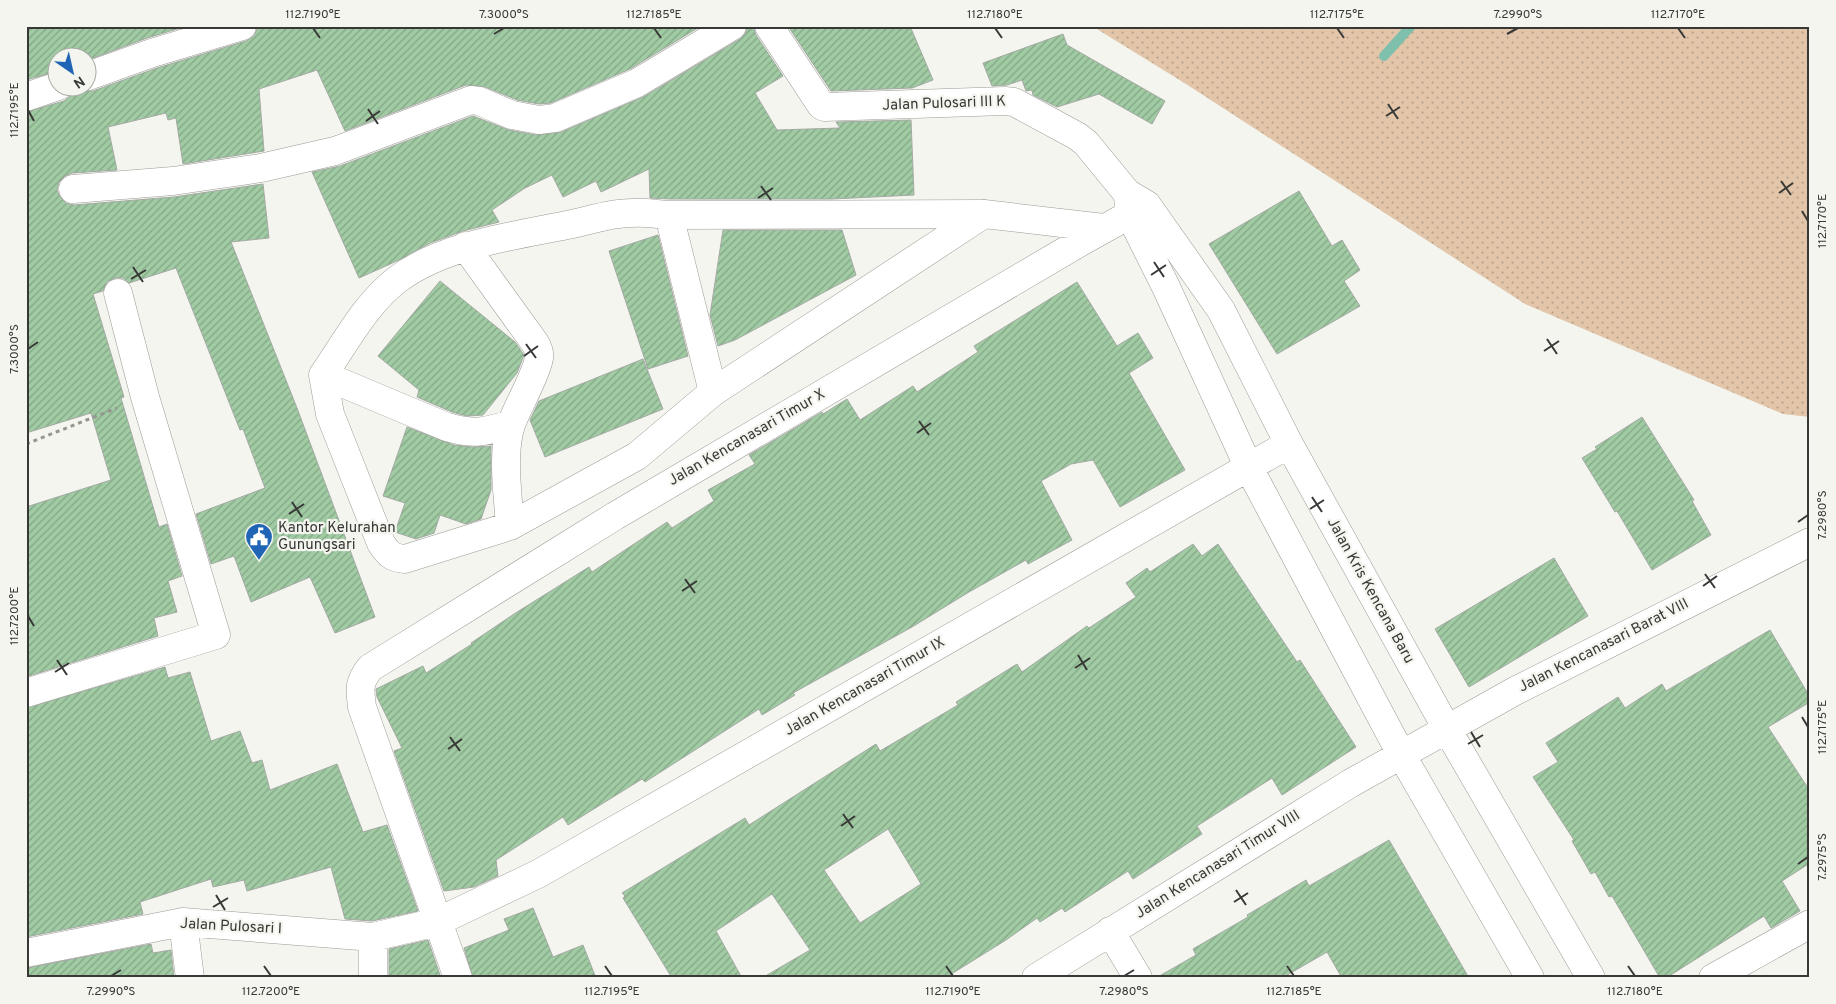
<svg xmlns="http://www.w3.org/2000/svg" width="1836" height="1004" font-family="Overpass,sans-serif">
	<style>
		.grass { fill: url(#grass-dots) }
		.lines { fill: none; stroke-linecap: round; stroke-linejoin: round }
		.stream { stroke: #7fc0ad; stroke-width: 10 }
		.building { fill: url(#building-hatch); stroke: #a4a9a4; fill-rule: evenodd }
		.minor-casing { stroke: #9a9c96; stroke-width: 29 }
		.path { stroke: #959691; stroke-width: 3; stroke-dasharray: 4 4; stroke-linecap: butt }
		.minor { stroke: #fff; stroke-width: 28 }
		.ticks { fill: none; stroke: #383936; stroke-width: 2 }
		.labels { text-anchor: middle; dominant-baseline: central; stroke-width: 4.5; stroke-linejoin: round; paint-order: stroke }
		.street-label { font-size: 15px; fill: #383936; stroke: #f3f5ee }
		.poi-label { font-size: 15px; fill: #383936; stroke: #f3f5ee; text-anchor: start }
		.neatline { fill: none; stroke: #383936; stroke-width: 2 }
		.ticks-label { font-size: 12px; text-anchor: middle; fill: #383936 }
	</style>
	<defs>
		<pattern id="grass-dots" width="8" height="8" patternUnits="userSpaceOnUse" patternTransform="scale(1.25)"><rect width="8" height="8" fill="#e3c6aa"/><path d="M2 2h.1M6 6h.1" fill="none" stroke="#b9a28b" stroke-width="1.8" stroke-linecap="round"/></pattern>
		<pattern id="building-hatch" width="6" height="6" patternUnits="userSpaceOnUse" patternTransform="scale(1.25)"><rect width="6" height="6" fill="#a0cba3"/><path d="M-1 1l2-2M0 6l6-6M5 7l2-2" fill="none" stroke="#83a686"/></pattern>
	</defs>
	<rect width="100%" height="100%" fill="#f3f5ee"/>
	<path class="grass" d="M 1092,26 L 1810,26 L 1810,417 L 1783,414 L 1525,304 L 1186,84 Z"/>
	<g class="lines">
		<path class="stream" d="M 1384,56 L 1411,26"/>
	</g>
	<path class="building" d="M 26,26 L 187,26 L 147,38 L 88,60 L 88,58 L 58,58 L 58,71 L 26,80 Z
		M 266,26 L 701,26 L 630,69 L 551,103 L 539,104 L 517,100 L 485,87 L 466,85 L 345,131 L 317,70 L 259,89 L 264,151 L 183,164 L 176,118 L 168,120 L 166,113 L 108,127 L 117,170 L 72,173 L 65,176 L 59,182 L 57,190 L 60,197 L 66,203 L 74,205 L 174,197 L 263,184 L 269,238 L 231,242 L 297,408 L 375,617 L 335,633 L 310,577 L 251,602 L 234,556 L 211,564 L 196,514 L 265,488 L 243,429 L 240,430 L 176,268 L 129,283 L 123,278 L 115,278 L 107,282 L 103,291 L 93,294 L 124,397 L 121,398 L 159,527 L 167,524 L 182,576 L 168,581 L 177,612 L 154,618 L 158,636 L 26,677 L 26,507 L 111,480 L 91,413 L 26,433 L 26,112 L 64,101 L 70,96 L 73,88 L 86,91 L 93,91 L 157,68 L 246,41 L 254,36 L 257,29 Z
		M 748,26 L 753,26 L 756,35 L 783,76 L 755,93 L 777,130 L 840,128 L 836,122 L 911,120 L 914,195 L 832,199 L 670,199 L 650,198 L 649,169 L 601,192 L 596,181 L 563,197 L 552,175 L 525,188 L 492,210 L 499,222 L 463,231 L 430,243 L 399,260 L 359,278 L 312,172 L 340,166 L 473,116 L 509,130 L 536,135 L 561,132 L 645,96 L 740,39 L 745,34 Z
		M 788,26 L 910,26 L 933,80 L 912,88 L 831,91 Z
		M 1063,34 L 1067,45 L 1165,101 L 1152,124 L 1099,94 L 1057,107 L 1033,95 L 1032,90 L 1026,91 L 1022,80 L 1007,85 L 992,86 L 983,63 Z
		M 1299,191 L 1332,246 L 1342,240 L 1360,270 L 1344,281 L 1360,306 L 1277,354 L 1209,244 Z
		M 723,230 L 842,230 L 856,275 L 735,340 L 718,346 L 710,315 Z
		M 658,235 L 688,356 L 648,369 L 609,251 Z
		M 440,281 L 515,342 L 524,355 L 517,373 L 483,415 L 467,416 L 452,412 L 417,397 L 419,390 L 378,356 Z
		M 1077,282 L 1117,346 L 1138,333 L 1153,358 L 1129,373 L 1185,470 L 1120,507 L 1093,460 L 1071,464 L 1041,481 L 1072,540 L 1028,564 L 1026,560 L 969,592 L 912,627 L 793,693 L 795,695 L 762,715 L 759,709 L 645,782 L 642,779 L 568,825 L 563,817 L 496,860 L 498,876 L 474,887 L 444,891 L 394,751 L 402,748 L 377,697 L 376,689 L 423,666 L 426,673 L 472,644 L 471,643 L 514,614 L 589,567 L 592,572 L 667,522 L 672,528 L 714,501 L 708,490 L 755,464 L 749,455 L 822,412 L 823,414 L 847,399 L 860,420 L 913,386 L 917,392 L 978,352 L 974,346 Z
		M 643,359 L 663,409 L 545,457 L 530,420 L 539,401 Z
		M 1642,417 L 1694,500 L 1692,501 L 1711,535 L 1652,570 L 1617,511 L 1615,512 L 1582,458 L 1597,449 L 1595,447 Z
		M 407,427 L 454,445 L 473,447 L 491,446 L 491,490 L 481,519 L 466,524 L 440,515 L 434,533 L 416,539 L 395,532 L 405,503 L 383,496 Z
		M 1193,544 L 1202,556 L 1218,544 L 1297,662 L 1300,660 L 1356,747 L 1282,795 L 1272,778 L 1197,826 L 1202,834 L 1133,879 L 1128,871 L 1065,912 L 1062,908 L 1040,922 L 1037,918 L 1006,940 L 945,978 L 762,978 L 810,950 L 772,894 L 716,931 L 742,978 L 672,978 L 623,898 L 625,896 L 622,893 L 745,818 L 749,825 L 876,744 L 880,751 L 958,705 L 956,702 L 1017,664 L 1022,672 L 1087,626 L 1089,628 L 1136,597 L 1126,583 L 1147,568 L 1150,572 ZM 888,829 L 921,884 L 860,923 L 824,870 Z
		M 1554,558 L 1588,616 L 1469,687 L 1435,629 Z
		M 1770,630 L 1810,697 L 1810,702 L 1768,727 L 1810,791 L 1810,863 L 1782,881 L 1800,911 L 1771,928 L 1764,916 L 1666,978 L 1660,978 L 1612,896 L 1609,897 L 1595,872 L 1591,874 L 1572,841 L 1574,840 L 1533,777 L 1558,762 L 1546,743 L 1618,697 L 1625,708 L 1662,684 L 1666,691 Z
		M 165,667 L 168,678 L 190,672 L 211,741 L 240,731 L 252,763 L 262,760 L 270,790 L 337,764 L 363,832 L 387,825 L 418,911 L 372,921 L 345,919 L 331,867 L 247,891 L 244,880 L 213,887 L 211,879 L 140,902 L 143,914 L 26,937 L 26,708 Z
		M 1389,840 L 1469,978 L 1342,978 L 1327,952 L 1282,978 L 1156,978 L 1196,955 L 1193,949 L 1248,917 L 1247,915 L 1306,880 L 1309,886 Z
		M 533,908 L 553,957 L 583,945 L 596,978 L 473,978 L 464,948 L 509,930 L 504,919 Z
		M 428,940 L 441,978 L 389,978 L 389,949 Z
		M 151,944 L 153,953 L 171,950 L 174,978 L 26,978 L 26,968 Z"/>
	<g class="lines">
		<defs>
			<path id="minor" d="M 769,26 L 821,105 L 824,107 L 1005,101 L 1014,102 L 1077,136 L 1086,143 L 1127,193 L 1147,205 L 1221,310 L 1289,444 L 1447,729 L 1591,978
				M 88,76 L 152,53 L 242,26
				M 26,97 L 58,86
				M 73,189 L 173,181 L 261,168 L 335,151 L 471,100 L 479,101 L 512,115 L 539,120 L 555,118 L 637,83 L 732,26
				M 1128,196 L 1130,215 L 1166,287 L 1249,468 L 1401,754 L 1530,978
				M 984,214 L 713,392 L 637,456 L 510,526 L 405,559 C 392,558 388,554 381,543 L 330,414 L 323,375 C 346,342 366,303 398,279 C 443,245 513,236 567,225 C 589,221 609,213 631,213 C 643,212 656,214 669,215 L 984,214 L 1104,228
				M 669,215 L 713,392
				M 465,246 L 535,343 C 538,348 540,352 539,358 C 536,375 519,404 512,422 C 501,451 508,495 510,526
				M 323,375 L 447,427 C 474,435 485,432 511,424
				M 26,693 L 216,635 L 145,397 L 118,293
				M 183,922 L 190,978
				M 1110,931 L 1138,978
				M 373,937 L 373,978
				M 26,953 L 183,922 L 373,937 L 437,922 L 538,874 L 1289,444
				M 458,978 L 362,707 C 360,690 358,683 370,668 L 615,516 L 1084,240 L 1147,205
				M 1036,978 L 1351,783 L 1515,691 L 1810,542
				M 1713,978 L 1810,924"/>
		</defs>
		<use href="#minor" class="minor-casing"/>
		<path class="path" d="M 26,444 L 117,408"/>
		<use href="#minor" class="minor"/>
	</g>
	<path class="ticks" d="M 313,28 L 320,38M 654,28 L 661,38M 995,28 L 1002,38M 1337,28 L 1344,38M 1678,28 L 1685,38M 494,34 L 504,28M 1507,34 L 1518,28M 1388,104 L 1398,119M 368,109 L 378,124M 28,110 L 34,121M 1386,116 L 1400,107M 366,121 L 380,111M 1781,181 L 1791,195M 761,186 L 771,200M 1779,193 L 1793,183M 758,198 L 773,188M 1802,211 L 1808,221M 1154,262 L 1164,277M 133,267 L 143,282M 1151,275 L 1166,265M 131,279 L 146,270M 1547,339 L 1557,354M 526,344 L 536,358M 28,349 L 38,342M 1544,351 L 1559,341M 524,356 L 538,346M 919,421 L 929,435M 917,433 L 931,423M 1312,497 L 1322,512M 292,502 L 302,517M 1310,509 L 1324,500M 289,514 L 304,504M 1798,522 L 1808,515M 1705,574 L 1715,588M 685,579 L 695,593M 1703,586 L 1717,576M 682,591 L 697,581M 28,616 L 34,626M 1078,655 L 1087,670M 57,660 L 67,675M 1075,668 L 1090,658M 55,672 L 69,663M 1802,717 L 1808,727M 1471,732 L 1480,747M 450,737 L 460,751M 1468,744 L 1483,735M 448,749 L 462,739M 843,814 L 853,828M 841,826 L 855,816M 1798,864 L 1808,857M 1236,890 L 1246,905M 216,895 L 225,910M 1234,902 L 1248,893M 213,907 L 228,898M 264,966 L 271,976M 605,966 L 612,976M 946,966 L 953,976M 1287,966 L 1294,976M 1628,966 L 1635,976M 111,976 L 121,970M 1124,976 L 1134,970"/>
	<defs>
		<symbol id="civic-pin" viewBox="-11 -11 22 30"><path d="M0 17L-7.5 6A9.5 9.5 0 1 1 7.5 6Z" fill="#2065b5" stroke="#f3f5ee"/><path d="M-.6-6.5H3V-4.5H.6V-3L4-1V1h2V6H-6V1h2V-1L-.6-3ZM-1.2 2.5V6h2.4V2.5Z" fill="#fff"/></symbol>
	</defs>
	<g fill-rule="evenodd">
		<use href="#civic-pin" x="243" y="521" width="32" height="43"/>
	</g>
	<g class="labels">
		<g class="street-label">
			<text transform="translate(944 104) rotate(-2)">Jalan Pulosari III K</text>
			<text transform="translate(747 438) rotate(-30)">Jalan Kencanasari Timur X</text>
			<text transform="translate(1370 591) rotate(61)">Jalan Kris Kencana Baru</text>
			<text transform="translate(1604 646) rotate(-27)">Jalan Kencanasari Barat VIII</text>
			<text transform="translate(865 687) rotate(-30)">Jalan Kencanasari Timur IX</text>
			<text transform="translate(1218 865) rotate(-32)">Jalan Kencanasari Timur VIII</text>
			<text transform="translate(231 927) rotate(3)">Jalan Pulosari I</text>
		</g>
		<g class="poi-label">
			<text x="278" y="528">Kantor Kelurahan<tspan x="278" dy="17">Gunungsari</tspan></text>
		</g>
	</g>
	<rect width="1836" height="1004" fill="none" stroke="#f3f5ee" stroke-width="55"/>
	<g transform="translate(72 72) rotate(146)"><circle r="24" fill="#f3f5ee" stroke="#a8aaa4"/>
	<path d="M0-4L9 19L0 12L-9 19Z" fill="#2065b5"/>
	<text y="-8" font-size="14" font-weight="bold" text-anchor="middle" fill="#383936">N</text>
	</g>
	<rect x="28" y="28" width="1780" height="948" class="neatline"/>
	<g class="ticks-label">
		<text x="313" y="18">112.7190°E</text>
		<text x="504" y="18">7.3000°S</text>
		<text x="654" y="18">112.7185°E</text>
		<text x="995" y="18">112.7180°E</text>
		<text x="1337" y="18">112.7175°E</text>
		<text x="1518" y="18">7.2990°S</text>
		<text x="1678" y="18">112.7170°E</text>
		<text transform="translate(14 110) rotate(-90)" y="4">112.7195°E</text>
		<text transform="translate(1822 221) rotate(-90)" y="4">112.7170°E</text>
		<text transform="translate(14 349) rotate(-90)" y="4">7.3000°S</text>
		<text transform="translate(1822 515) rotate(-90)" y="4">7.2980°S</text>
		<text transform="translate(14 616) rotate(-90)" y="4">112.7200°E</text>
		<text transform="translate(1822 727) rotate(-90)" y="4">112.7175°E</text>
		<text transform="translate(1822 857) rotate(-90)" y="4">7.2975°S</text>
		<text x="111" y="995">7.2990°S</text>
		<text x="271" y="995">112.7200°E</text>
		<text x="612" y="995">112.7195°E</text>
		<text x="953" y="995">112.7190°E</text>
		<text x="1124" y="995">7.2980°S</text>
		<text x="1294" y="995">112.7185°E</text>
		<text x="1635" y="995">112.7180°E</text>
	</g>
</svg>
